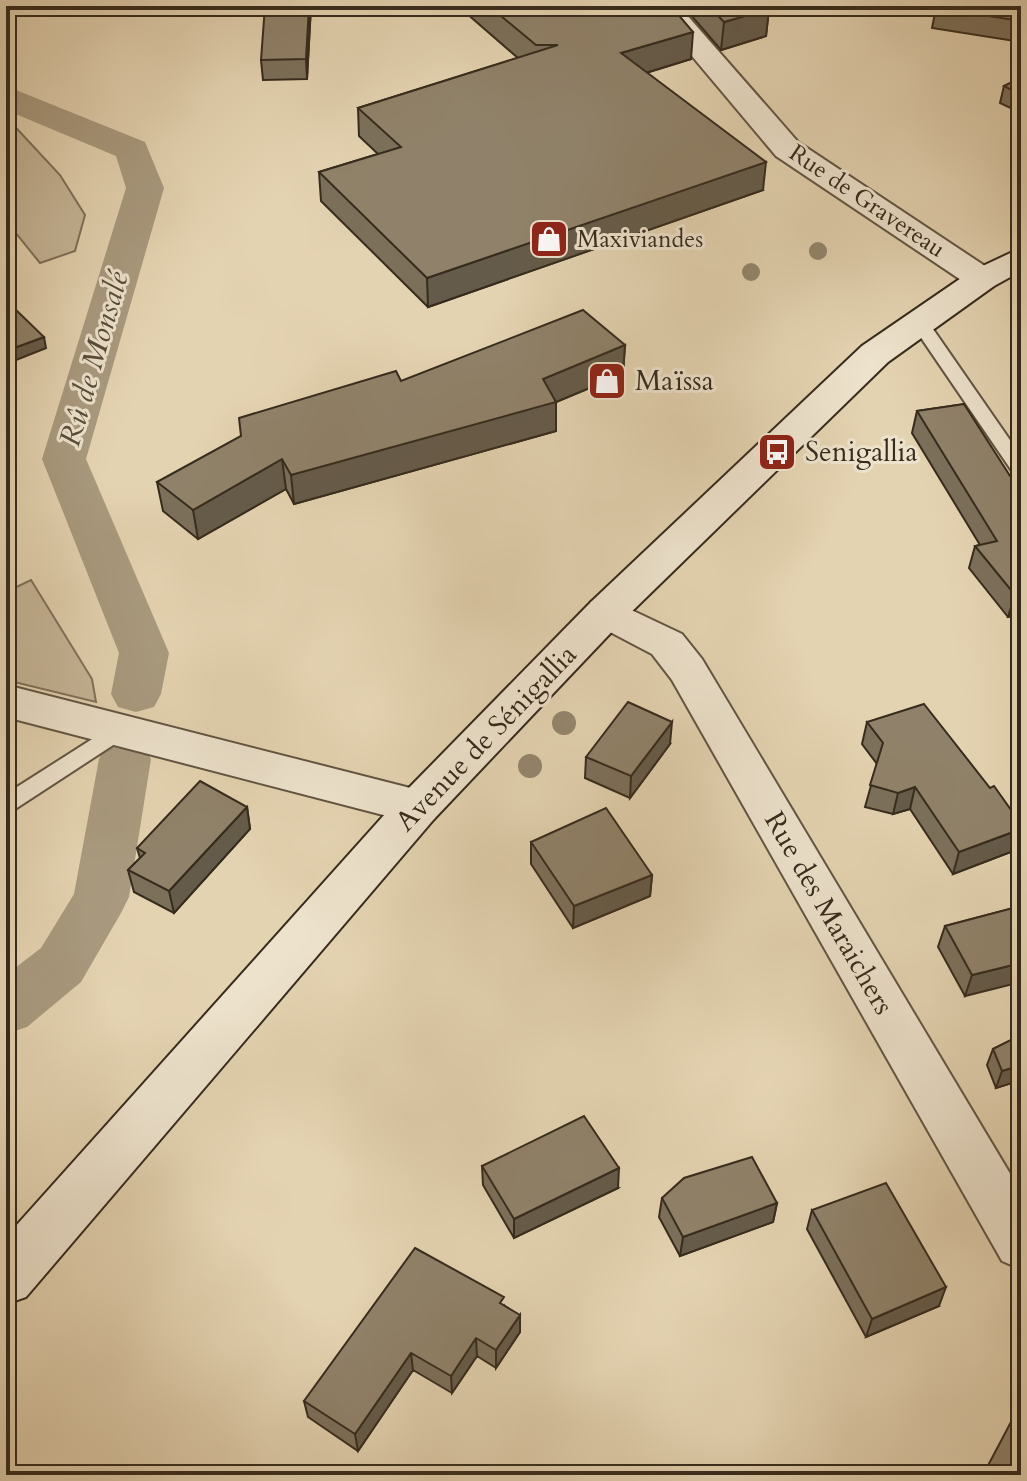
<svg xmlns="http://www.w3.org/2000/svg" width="1027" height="1481" font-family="Cardo,serif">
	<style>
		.green { fill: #c6b698; stroke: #7e705a; stroke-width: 2 }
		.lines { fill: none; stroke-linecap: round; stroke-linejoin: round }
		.canal { fill: #a99a7f; fill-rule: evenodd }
		.service-casing { stroke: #625542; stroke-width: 4 }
		.minor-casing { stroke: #625542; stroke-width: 4 }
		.secondary-casing { stroke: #362b1d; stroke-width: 4 }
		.service { fill: #ede2cc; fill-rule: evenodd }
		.minor { fill: #ede2cc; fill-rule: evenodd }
		.secondary { fill: #ede2cc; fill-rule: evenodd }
		.tree { fill: #94866d }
		.wall { fill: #7c705b; stroke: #362b1d; stroke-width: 2 }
		.shaded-wall { fill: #655b4a; stroke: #362b1d; stroke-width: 2 }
		.building { fill: #90826a; stroke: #362b1d; stroke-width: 2 }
		.labels { text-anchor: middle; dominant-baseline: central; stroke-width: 6; stroke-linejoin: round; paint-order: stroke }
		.far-street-label { font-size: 24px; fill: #362b1d; stroke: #ede2cc }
		.far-poi-label { font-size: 24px; fill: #362b1d; stroke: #ede2cc; text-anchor: start }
		.poi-label { font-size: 28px; fill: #362b1d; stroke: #ede2cc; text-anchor: start }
		.street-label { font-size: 28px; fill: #362b1d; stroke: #ede2cc }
		.water-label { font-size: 30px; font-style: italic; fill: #584c3a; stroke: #ede2cc }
	</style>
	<rect width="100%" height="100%" fill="#e4d3b1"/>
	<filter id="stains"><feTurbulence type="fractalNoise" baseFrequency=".0025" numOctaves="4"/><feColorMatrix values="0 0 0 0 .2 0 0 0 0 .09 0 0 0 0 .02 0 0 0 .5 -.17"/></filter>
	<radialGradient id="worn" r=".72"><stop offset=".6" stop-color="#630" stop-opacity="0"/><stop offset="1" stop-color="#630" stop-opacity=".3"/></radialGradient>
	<path class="green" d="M 6,117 L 60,175 L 85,215 L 75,251 L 40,263 L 6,221 Z
		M 31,580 L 92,679 L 96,702 L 6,680 L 6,592 Z"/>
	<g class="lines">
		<path class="canal" d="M 6,86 L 145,142 L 164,188 L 86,459 L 169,653 L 161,694 L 154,707 L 136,712 L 118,707 L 111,694 L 119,653 L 42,459 L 126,188 L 116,156 L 6,110 Z
			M 125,739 L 144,745 L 151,759 L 129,897 L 121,913 L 81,982 L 27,1027 L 6,1034 L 6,975 L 41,948 L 74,894 L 99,759 L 106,745 Z"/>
		<defs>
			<path id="service" d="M 920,318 L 926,319 L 1021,456 L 1021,476 L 1014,474 L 911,323 Z
				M 119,722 L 130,730 L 127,736 L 6,815 L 6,794 Z"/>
			<path id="minor" d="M 650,6 L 679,6 L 798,142 L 994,272 L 999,279 L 994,286 L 982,289 L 970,286 L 776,156 Z
				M 606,598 L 682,634 L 702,659 L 1021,1192 L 1021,1269 L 1002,1261 L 672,680 L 652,654 L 591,622 L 585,612 L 591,602 Z
				M 6,685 L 418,790 L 434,795 L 441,807 L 434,819 L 418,824 L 6,717 Z"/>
			<path id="secondary" d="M 1021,248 L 1021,271 L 994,286 L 888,362 L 621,622 L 434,819 L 26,1297 L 6,1304 L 6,1237 L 402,795 L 591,602 L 862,346 L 970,272 Z"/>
		</defs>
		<use href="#service" class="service-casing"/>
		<use href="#minor" class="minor-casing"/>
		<use href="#secondary" class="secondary-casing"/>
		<use href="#service" class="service"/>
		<use href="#minor" class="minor"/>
		<use href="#secondary" class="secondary"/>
	</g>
	<g class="tree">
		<circle cx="818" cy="251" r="9"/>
		<circle cx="751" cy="272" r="9"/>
		<circle cx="564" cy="723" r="12"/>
		<circle cx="530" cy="766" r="12"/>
	</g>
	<path class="wall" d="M 311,6 L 307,79 L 263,80 L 261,60 Z
		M 458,6 L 671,6 L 691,59 L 646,73 L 763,190 L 428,307 L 321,201 L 319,172 L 378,154 L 359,136 L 358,108 L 518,58 Z
		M 683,6 L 763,6 L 769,9 L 766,36 L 721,50 Z
		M 1021,6 L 1021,42 L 932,28 L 936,8 Z
		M 1021,78 L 1021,113 L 1000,103 L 1004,86 Z
		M 625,345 L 623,374 L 556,402 L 556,431 L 294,504 L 286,489 L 198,539 L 163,511 L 157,482 L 401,381 Z
		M 964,404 L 1021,614 L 1008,617 L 969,568 L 975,546 L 980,545 L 912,433 L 917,411 Z
		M 867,722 L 1016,850 L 953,874 L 910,809 L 893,814 L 865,807 L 877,764 L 862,744 Z
		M 670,744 L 630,798 L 585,778 L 586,757 Z
		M 247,807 L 250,829 L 174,913 L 134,892 L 128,870 L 140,858 L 137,848 Z
		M 531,842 L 652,875 L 650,896 L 573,928 L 531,864 Z
		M 1021,906 L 965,996 L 938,947 L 945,926 Z
		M 1021,1035 L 1021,1080 L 996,1088 L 987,1065 L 993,1049 Z
		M 482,1166 L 618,1188 L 514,1238 L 483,1185 Z
		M 662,1198 L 777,1203 L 773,1222 L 680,1256 L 659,1217 Z
		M 812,1210 L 939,1306 L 866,1337 L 807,1229 Z
		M 504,1305 L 520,1332 L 496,1368 L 477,1356 L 452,1393 L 413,1370 L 358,1451 L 308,1417 L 304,1401 Z"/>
	<path class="shaded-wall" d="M 309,6 L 311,6 L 307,79 L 306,59 Z
		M 769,9 L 766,36 L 721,50 L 724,22 Z
		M 693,32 L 691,59 L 619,81 L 621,53 Z
		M 766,162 L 763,190 L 428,307 L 427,278 Z
		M 44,337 L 46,348 L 6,364 L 6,351 Z
		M 625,345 L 623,374 L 556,402 L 556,431 L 294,504 L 291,475 L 543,379 Z
		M 282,459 L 286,489 L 198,539 L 193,510 Z
		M 1021,593 L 1021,614 L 1008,617 L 1015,595 Z
		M 672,722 L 670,744 L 630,798 L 631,776 Z
		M 915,787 L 910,809 L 893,814 L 898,793 Z
		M 247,807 L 250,829 L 174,913 L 169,891 Z
		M 1021,829 L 1021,836 L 1016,850 L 953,874 L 959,852 Z
		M 652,875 L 650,896 L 573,928 L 574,906 Z
		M 1021,963 L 1021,982 L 965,996 L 972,975 Z
		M 1021,1065 L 1021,1080 L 996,1088 L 1002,1071 Z
		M 619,1168 L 618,1188 L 514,1238 L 514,1219 Z
		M 777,1203 L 773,1222 L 680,1256 L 683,1237 Z
		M 946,1287 L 939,1306 L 866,1337 L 872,1319 Z
		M 520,1315 L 520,1332 L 496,1368 L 496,1350 Z
		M 476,1338 L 477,1356 L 452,1393 L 451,1376 Z
		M 411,1353 L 413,1370 L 358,1451 L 355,1434 Z"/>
	<path class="building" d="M 265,6 L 309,6 L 306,59 L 261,60 Z
		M 489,6 L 671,6 L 693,32 L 621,53 L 766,162 L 427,278 L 319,172 L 401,147 L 358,108 L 558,45 L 536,45 Z
		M 709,6 L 763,6 L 769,9 L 724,22 Z
		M 937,6 L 1021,6 L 1021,21 L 936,8 Z
		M 1021,78 L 1021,95 L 1004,86 Z
		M 14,308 L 44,337 L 6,351 L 6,311 Z
		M 583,310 L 625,345 L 543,379 L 556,402 L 291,475 L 282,459 L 193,510 L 157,482 L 241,436 L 239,418 L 396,371 L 401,381 Z
		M 964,404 L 1021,493 L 1021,593 L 1015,595 L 975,546 L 997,541 L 917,411 Z
		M 628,702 L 672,722 L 631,776 L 586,757 Z
		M 924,704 L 990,788 L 994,786 L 1021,824 L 1021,829 L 959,852 L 915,787 L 898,793 L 870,785 L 883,743 L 867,722 Z
		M 200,781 L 247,807 L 169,891 L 128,870 L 145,853 L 137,848 Z
		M 606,808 L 652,875 L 574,906 L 531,842 Z
		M 1021,906 L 1021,963 L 972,975 L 945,926 Z
		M 1021,1035 L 1021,1065 L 1002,1071 L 993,1049 Z
		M 584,1116 L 619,1168 L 514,1219 L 482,1166 Z
		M 752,1157 L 777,1203 L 683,1237 L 662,1198 L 684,1178 Z
		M 886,1183 L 946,1287 L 872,1319 L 812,1210 Z
		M 415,1248 L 504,1297 L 500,1303 L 520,1315 L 496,1350 L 476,1338 L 451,1376 L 411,1353 L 355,1434 L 304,1401 Z
		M 1021,1403 L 1021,1475 L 983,1475 Z"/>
	<defs>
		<symbol id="shop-square" viewBox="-11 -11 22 22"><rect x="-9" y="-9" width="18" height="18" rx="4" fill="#8f2418" stroke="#ede2cc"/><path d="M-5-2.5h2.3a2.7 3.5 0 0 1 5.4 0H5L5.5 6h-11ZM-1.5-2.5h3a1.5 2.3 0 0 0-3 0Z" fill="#fff"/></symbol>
		<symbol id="bus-square" viewBox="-11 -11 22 22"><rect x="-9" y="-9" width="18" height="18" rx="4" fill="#8f2418" stroke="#ede2cc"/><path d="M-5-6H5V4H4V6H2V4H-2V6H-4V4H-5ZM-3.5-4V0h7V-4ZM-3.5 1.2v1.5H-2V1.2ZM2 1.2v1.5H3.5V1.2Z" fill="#fff"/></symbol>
	</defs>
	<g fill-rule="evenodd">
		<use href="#shop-square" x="527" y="217" width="44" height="44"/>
		<use href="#shop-square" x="585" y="359" width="44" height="44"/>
		<use href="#bus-square" x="755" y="430" width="44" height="44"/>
	</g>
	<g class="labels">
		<g class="far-street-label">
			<text transform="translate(867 201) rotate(34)">Rue de Gravereau</text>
		</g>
		<g class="far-poi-label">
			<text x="577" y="239">Maxiviandes</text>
		</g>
		<g class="poi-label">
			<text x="635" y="381">Maïssa</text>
			<text x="805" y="452">Senigallia</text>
		</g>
		<g class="street-label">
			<text transform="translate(486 738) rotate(-46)">Avenue de Sénigallia</text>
			<text transform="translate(829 913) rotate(60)">Rue des Maraichers</text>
		</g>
		<g class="water-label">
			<text transform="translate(94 359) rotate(-74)">Rû de Monsalé</text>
		</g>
	</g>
	<rect width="1027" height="1481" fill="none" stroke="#e4d3b1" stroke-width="32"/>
	<rect x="8" y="8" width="1011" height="1465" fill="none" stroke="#362b1d" stroke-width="4"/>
	<rect x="16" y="16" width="995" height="1449" fill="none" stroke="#362b1d" stroke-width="2"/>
	<rect width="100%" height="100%" filter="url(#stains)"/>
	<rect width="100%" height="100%" fill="url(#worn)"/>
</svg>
